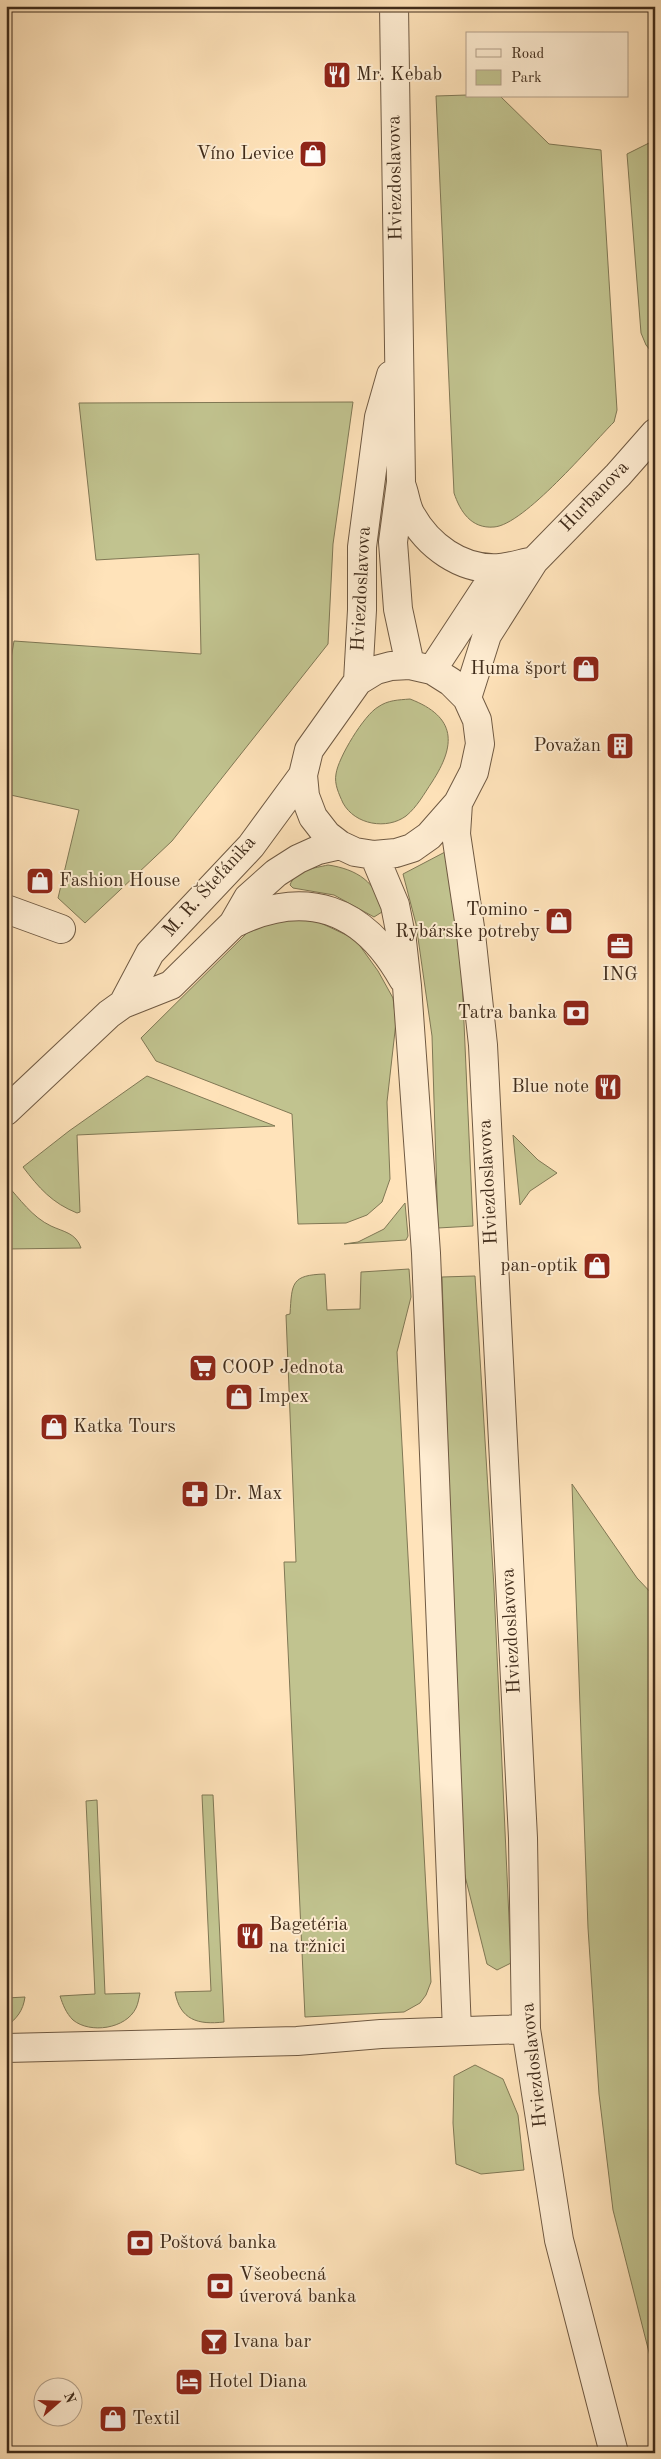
<svg xmlns="http://www.w3.org/2000/svg" width="661" height="2459" font-family="'Old Standard TT',serif">
	<style>
		.green { fill: #c1c38f; stroke: #807855 }
		.lines { fill: none; stroke-linecap: round; stroke-linejoin: round }
		.minor-casing { stroke: #705a43; stroke-width: 30 }
		.minor { stroke: #ffedd2; stroke-width: 28 }
		.labels { text-anchor: middle; dominant-baseline: central; stroke-width: 4; stroke-linejoin: round; paint-order: stroke }
		.poi-label { font-size: 19px; fill: #402c1b; stroke: #ffedd2; text-anchor: start }
		.street-label { font-size: 19px; fill: #402c1b; stroke: #ffedd2 }
	</style>
	<rect width="100%" height="100%" fill="#ffe3ba"/>
	<filter id="stains"><feTurbulence type="fractalNoise" baseFrequency=".004" numOctaves="4"/><feColorMatrix values="0 0 0 0 .2 0 0 0 0 .09 0 0 0 0 .02 0 0 0 .5 -.17"/></filter>
	<radialGradient id="worn" r=".72"><stop offset=".6" stop-color="#630" stop-opacity="0"/><stop offset="1" stop-color="#630" stop-opacity=".3"/></radialGradient>
	<path class="green" d="M 467,95 L 467,96 L 500,96 L 549,144 L 601,150 L 617,410 L 614,422 C 591,445 524,525 494,527 C 471,529 460,511 454,493 L 436,96 Z
		M 655,140 L 655,356 L 646,345 L 641,333 L 627,154 Z
		M 353,402 L 333,544 L 328,644 L 172,841 L 85,923 L 58,898 L 79,810 L 6,794 L 6,688 L 14,641 L 201,654 L 199,554 L 96,560 L 79,403 Z
		M 410,699 C 457,717 456,745 432,782 C 424,794 417,807 406,816 C 387,830 355,825 343,803 C 339,794 334,784 336,774 C 338,758 364,715 378,707 C 388,700 398,700 410,699 Z
		M 445,852 L 461,955 L 473,1226 L 438,1228 L 432,1036 L 416,924 L 403,874 Z
		M 328,865 C 356,869 378,882 382,912 L 374,917 L 334,895 L 293,888 L 290,885 C 295,870 315,868 328,865 Z
		M 310,918 L 355,939 L 378,971 L 393,998 L 396,1022 L 387,1102 L 390,1179 L 382,1202 L 367,1215 L 346,1223 L 298,1224 L 292,1114 L 156,1061 L 141,1038 L 247,933 L 276,921 Z
		M 147,1076 L 275,1126 L 77,1135 L 80,1212 L 77,1213 C 52,1203 39,1188 23,1167 L 69,1131 Z
		M 513,1135 L 538,1160 L 557,1173 L 530,1191 L 520,1205 Z
		M 6,1184 C 20,1199 32,1217 51,1226 C 64,1232 76,1233 81,1248 L 6,1249 Z
		M 405,1203 L 408,1236 L 406,1240 L 344,1244 L 358,1242 L 384,1229 Z
		M 409,1269 L 411,1297 L 397,1352 L 431,1982 L 426,1995 L 420,2003 L 404,2012 L 305,2017 L 284,1562 L 296,1562 L 286,1315 L 290,1314 C 292,1283 291,1275 325,1274 L 327,1310 L 360,1309 L 361,1272 Z
		M 475,1276 L 494,1588 L 511,1963 L 497,1970 L 487,1964 L 462,1864 L 442,1277 Z
		M 572,1484 L 637,1578 L 655,1597 L 655,2376 L 613,2210 L 599,2094 L 588,1928 Z
		M 202,1795 L 213,1795 L 224,2022 C 198,2025 180,2020 175,1992 L 211,1991 Z
		M 97,1800 L 105,1994 L 140,1993 C 139,1998 138,2004 136,2008 C 126,2029 90,2034 73,2020 C 66,2013 63,2005 60,1996 L 95,1994 L 86,1801 Z
		M 25,1997 C 23,2011 17,2018 6,2027 L 6,1998 Z
		M 475,2065 L 503,2079 L 518,2115 L 524,2170 L 481,2174 L 456,2164 L 453,2123 L 454,2076 Z"/>
	<g class="lines">
		<defs>
			<path id="minor" d="M 394,6 L 401,482 L 393,542 L 398,609 L 410,665
				M 402,487 C 405,495 406,505 410,513 C 427,545 461,571 500,568 C 511,567 523,563 534,561
				M 432,670 L 499,568
				M 358,681 L 362,610 L 362,547 L 379,417 L 391,375
				M 467,698 L 487,635 L 534,561 L 618,475 L 655,433
				M 458,803 L 456,834 L 471,934 L 483,1045 L 523,1838 L 526,2029 L 559,2240 L 614,2453
				M 374,855 L 395,905 L 402,941 L 407,986 L 426,1253 L 457,2031
				M 6,909 L 61,929
				M 233,924 C 306,887 364,909 403,979
				M 123,1004 L 150,953 L 251,846 L 303,775 L 309,750 L 358,681 L 376,670 L 391,666 L 410,665 L 432,670 L 451,682 L 467,698 L 477,720 L 480,744 L 474,772 L 458,803 L 429,836 L 412,848 L 396,853 L 374,855 L 355,852 L 340,845 L 327,835 L 313,817 L 305,796 L 303,775
				M 6,1111 L 109,1014 L 123,1004 L 171,985 L 233,924 L 248,898 L 276,873 L 298,859 L 318,850 L 340,845
				M 6,2048 L 297,2041 L 381,2034 L 526,2029"/>
		</defs>
		<use href="#minor" class="minor-casing"/>
		<use href="#minor" class="minor"/>
	</g>
	<defs>
		<symbol id="restaurant-square" viewBox="-11 -11 22 22"><rect x="-9" y="-9" width="18" height="18" rx="4" fill="#8f2418" stroke="#ffedd2"/><path d="M-5-6h1v4h1v-4h1v4h1v-4h1v5L-1.5 .5V6h-2V.5L-5-1ZM5-6V6H3V1.5H1.5Q1.5-4 5-6Z" fill="#fff"/></symbol>
		<symbol id="shop-square" viewBox="-11 -11 22 22"><rect x="-9" y="-9" width="18" height="18" rx="4" fill="#8f2418" stroke="#ffedd2"/><path d="M-5-2.5h2.3a2.7 3.5 0 0 1 5.4 0H5L5.5 6h-11ZM-1.5-2.5h3a1.5 2.3 0 0 0-3 0Z" fill="#fff"/></symbol>
		<symbol id="building-square" viewBox="-11 -11 22 22"><rect x="-9" y="-9" width="18" height="18" rx="4" fill="#8f2418" stroke="#ffedd2"/><path d="M-4-6H4V6H1V3H-1V6H-4ZM-2.5-4.3h1.7v1.8h-1.7ZM.8-4.3h1.7v1.8H.8ZM-2.5-1h1.7V.8h-1.7ZM.8-1h1.7V.8H.8Z" fill="#fff"/></symbol>
		<symbol id="office-square" viewBox="-11 -11 22 22"><rect x="-9" y="-9" width="18" height="18" rx="4" fill="#8f2418" stroke="#ffedd2"/><path d="M-6-3h4V-5.5h4V-3h4V5H-6ZM-1-4.5V-3h2v-1.5ZM-6 0V1H6V0Z" fill="#fff"/></symbol>
		<symbol id="bank-square" viewBox="-11 -11 22 22"><rect x="-9" y="-9" width="18" height="18" rx="4" fill="#8f2418" stroke="#ffedd2"/><path d="M-6-4H6V4H-6ZM0-2.3a2.3 2.3 0 1 0 0 4.6a2.3 2.3 0 1 0 0-4.6Z" fill="#fff"/></symbol>
		<symbol id="supermarket-square" viewBox="-11 -11 22 22"><rect x="-9" y="-9" width="18" height="18" rx="4" fill="#8f2418" stroke="#ffedd2"/><path d="M-6-5.5h2.5l.6 2H6L4.5 2H-2.5L-4.4-4H-6ZM-1.5 3.2a1.3 1.3 0 1 0 .1 0ZM3 3.2a1.3 1.3 0 1 0 .1 0Z" fill="#fff"/></symbol>
		<symbol id="pharmacy-square" viewBox="-11 -11 22 22"><rect x="-9" y="-9" width="18" height="18" rx="4" fill="#8f2418" stroke="#ffedd2"/><path d="M-2-6h4v4h4v4h-4v4h-4v-4h-4v-4h4Z" fill="#fff"/></symbol>
		<symbol id="bar-square" viewBox="-11 -11 22 22"><rect x="-9" y="-9" width="18" height="18" rx="4" fill="#8f2418" stroke="#ffedd2"/><path d="M-6-5H6L.8 .8V4.5H3.5V6h-7V4.5H-.8V.8Z" fill="#fff"/></symbol>
		<symbol id="hotel-square" viewBox="-11 -11 22 22"><rect x="-9" y="-9" width="18" height="18" rx="4" fill="#8f2418" stroke="#ffedd2"/><path d="M-6-4.5h1.5V1H6V5H4.5V3h-9V5H-6ZM-4 0a1.8 1.8 0 1 1 3.6 0ZM.5 0V-2.5h3Q6-2.5 6 0Z" fill="#fff"/></symbol>
	</defs>
	<g fill-rule="evenodd">
		<use href="#restaurant-square" x="321" y="59" width="32" height="32"/>
		<use href="#shop-square" x="297" y="138" width="32" height="32"/>
		<use href="#shop-square" x="570" y="653" width="32" height="32"/>
		<use href="#building-square" x="604" y="730" width="32" height="32"/>
		<use href="#shop-square" x="24" y="865" width="32" height="32"/>
		<use href="#shop-square" x="543" y="905" width="32" height="32"/>
		<use href="#office-square" x="604" y="930" width="32" height="32"/>
		<use href="#bank-square" x="560" y="997" width="32" height="32"/>
		<use href="#restaurant-square" x="592" y="1071" width="32" height="32"/>
		<use href="#shop-square" x="581" y="1250" width="32" height="32"/>
		<use href="#supermarket-square" x="187" y="1352" width="32" height="32"/>
		<use href="#shop-square" x="223" y="1381" width="32" height="32"/>
		<use href="#shop-square" x="38" y="1411" width="32" height="32"/>
		<use href="#pharmacy-square" x="179" y="1478" width="32" height="32"/>
		<use href="#restaurant-square" x="234" y="1920" width="32" height="32"/>
		<use href="#bank-square" x="124" y="2227" width="32" height="32"/>
		<use href="#bank-square" x="204" y="2270" width="32" height="32"/>
		<use href="#bar-square" x="198" y="2326" width="32" height="32"/>
		<use href="#hotel-square" x="173" y="2366" width="32" height="32"/>
		<use href="#shop-square" x="97" y="2403" width="32" height="32"/>
	</g>
	<g class="labels">
		<g class="poi-label">
			<text x="356" y="75">Mr. Kebab</text>
			<text x="294" y="154" text-anchor="end">Víno Levice</text>
			<text x="567" y="669" text-anchor="end">Huma šport</text>
			<text x="601" y="746" text-anchor="end">Považan</text>
			<text x="59" y="881">Fashion House</text>
			<text x="540" y="910" text-anchor="end">Tomino -<tspan x="540" dy="22">Rybárske potreby</tspan></text>
			<text x="620" y="975" text-anchor="middle">ING</text>
			<text x="557" y="1013" text-anchor="end">Tatra banka</text>
			<text x="589" y="1087" text-anchor="end">Blue note</text>
			<text x="578" y="1266" text-anchor="end">pan-optik</text>
			<text x="222" y="1368">COOP Jednota</text>
			<text x="258" y="1397">Impex</text>
			<text x="73" y="1427">Katka Tours</text>
			<text x="214" y="1494">Dr. Max</text>
			<text x="269" y="1925">Bagetéria<tspan x="269" dy="22">na tržnici</tspan></text>
			<text x="159" y="2243">Poštová banka</text>
			<text x="239" y="2275">Všeobecná<tspan x="239" dy="22">úverová banka</tspan></text>
			<text x="233" y="2342">Ivana bar</text>
			<text x="208" y="2382">Hotel Diana</text>
			<text x="132" y="2419">Textil</text>
		</g>
		<g class="street-label">
			<text transform="translate(396 178) rotate(-91)">Hviezdoslavova</text>
			<text transform="translate(595 497) rotate(-46)">Hurbanova</text>
			<text transform="translate(362 589) rotate(-87)">Hviezdoslavova</text>
			<text transform="translate(210 887) rotate(-48)">M. R. Štefánika</text>
			<text transform="translate(489 1182) rotate(-93)">Hviezdoslavova</text>
			<text transform="translate(512 1631) rotate(-93)">Hviezdoslavova</text>
			<text transform="translate(535 2065) rotate(-96)">Hviezdoslavova</text>
		</g>
	</g>
	<rect width="661" height="2459" fill="none" stroke="#ffe3ba" stroke-width="25"/>
	<rect x="8" y="8" width="646" height="2444" fill="none" stroke="#402c1b" stroke-width="2.5"/>
	<rect x="12" y="12" width="636" height="2434" fill="none" stroke="#402c1b"/>
	<rect x="466" y="32" width="162" height="65" fill="#ffedd2" stroke="#b3a089"/>
	<rect x="476" y="49" width="25" height="8" fill="#ffedd2" stroke="#b3a089"/>
	<text x="511" y="58" font-size="15" fill="#402c1b">Road</text>
	<rect x="476" y="70" width="25" height="15" fill="#c1c38f" stroke="#b3a089"/>
	<text x="511" y="82" font-size="15" fill="#402c1b">Park</text>
	<g transform="translate(58 2402) rotate(70)"><circle r="24" fill="#ffedd2" stroke="#b3a089"/>
	<path d="M0-4L9 19L0 12L-9 19Z" fill="#8f2418"/>
	<text y="-8" font-size="14" font-weight="bold" text-anchor="middle" fill="#402c1b">N</text>
	</g>
	<rect width="100%" height="100%" filter="url(#stains)"/>
	<rect width="100%" height="100%" fill="url(#worn)"/>
</svg>
